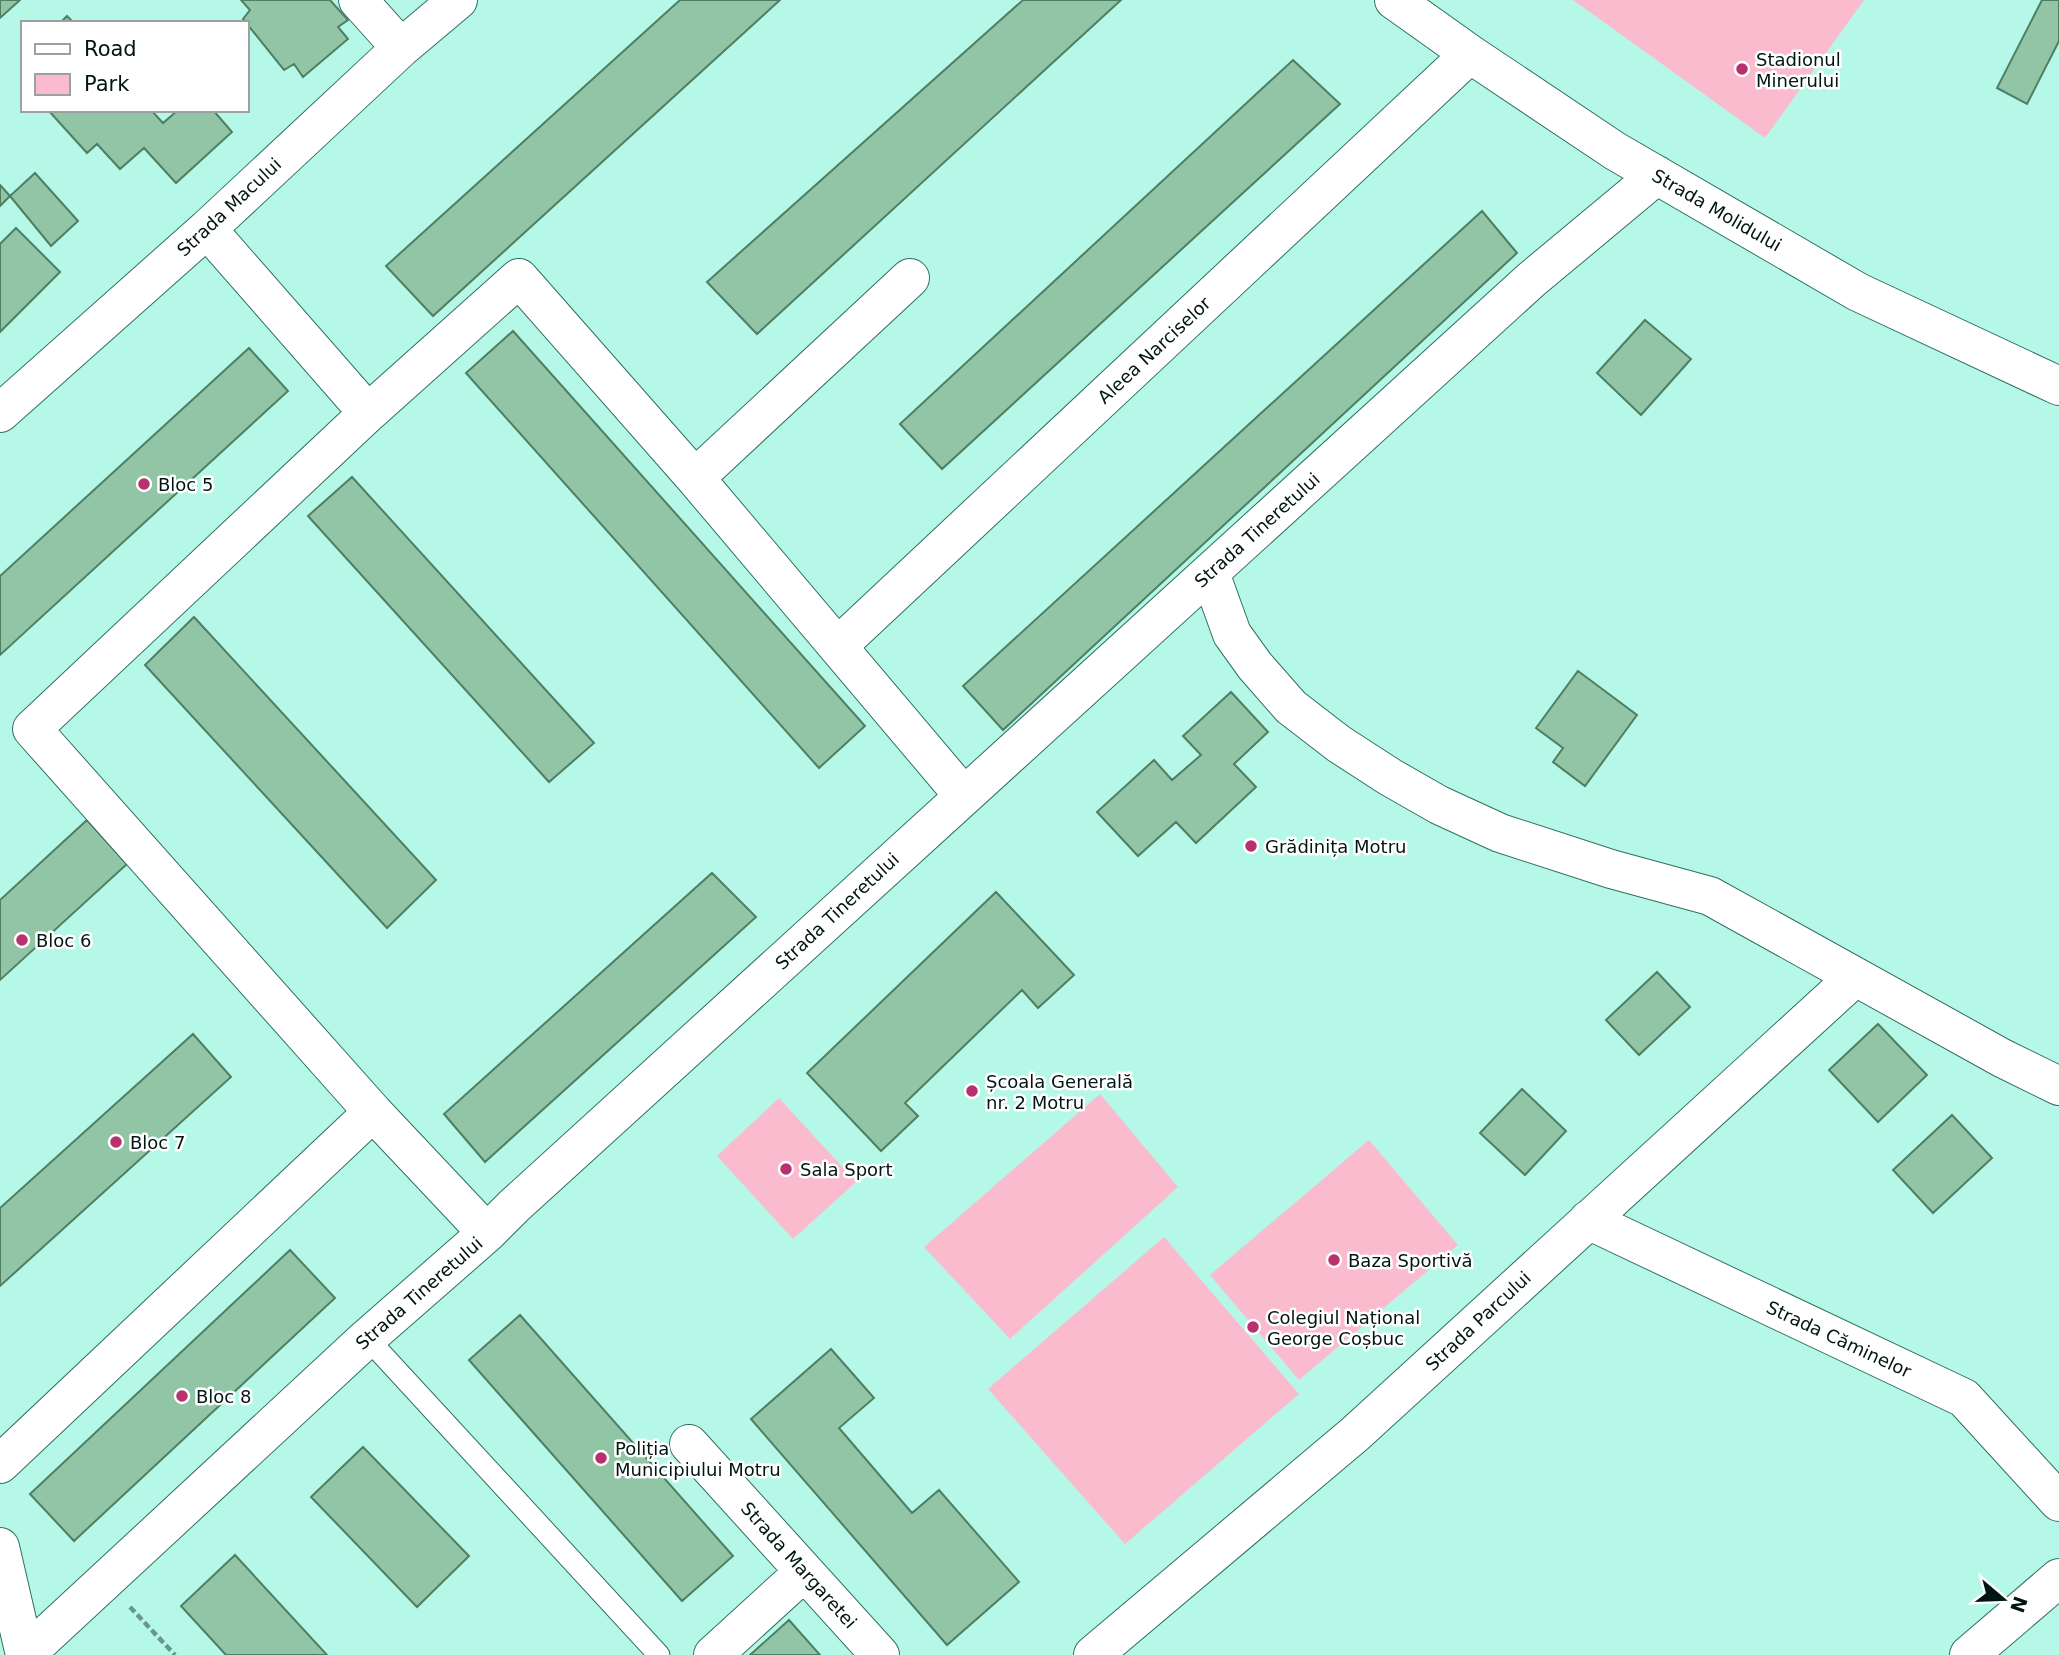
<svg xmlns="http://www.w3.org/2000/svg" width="2059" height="1655" font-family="'DejaVu Sans',sans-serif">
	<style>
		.green { fill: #fabbcf }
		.building { fill: #91c5a6; stroke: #4e7f63; stroke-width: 2 }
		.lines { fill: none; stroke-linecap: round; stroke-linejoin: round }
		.service-casing { stroke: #307063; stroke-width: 23 }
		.minor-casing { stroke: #307063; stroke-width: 40 }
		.path { stroke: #68988c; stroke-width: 4.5; stroke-dasharray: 7 3.5; stroke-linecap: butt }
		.service { stroke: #fff; stroke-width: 21 }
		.minor { stroke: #fff; stroke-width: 38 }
		.poi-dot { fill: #b9306e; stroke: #fff; stroke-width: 2.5 }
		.labels { text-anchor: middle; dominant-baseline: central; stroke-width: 5; stroke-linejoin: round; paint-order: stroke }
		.poi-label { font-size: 18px; fill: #001611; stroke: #fff; text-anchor: start }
		.street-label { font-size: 18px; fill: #001611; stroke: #fff }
	</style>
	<rect width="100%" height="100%" fill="#b6f8e7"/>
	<path class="green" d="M 1573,0 L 1864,0 L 1765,138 Z
		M 1100,1094 L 1178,1187 L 1010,1339 L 924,1247 Z
		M 779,1098 L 856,1182 L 793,1239 L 717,1156 Z
		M 1369,1140 L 1458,1245 L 1299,1380 L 1210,1275 Z
		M 1164,1237 L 1299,1394 L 1125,1544 L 988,1389 Z"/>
	<path class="building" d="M 0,0 L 20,0 L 0,18 Z
		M 241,0 L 330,0 L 348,20 L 338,27 L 348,39 L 303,77 L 294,64 L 284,70 L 243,19 L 250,10 Z
		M 680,0 L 780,0 L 433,316 L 386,266 Z
		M 1023,0 L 1121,0 L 757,334 L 707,282 Z
		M 2042,0 L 2059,0 L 2059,41 L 2027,104 L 1997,88 Z
		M 67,16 L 74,23 L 60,23 Z
		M 1293,60 L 1340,104 L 942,469 L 900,424 Z
		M 48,110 L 151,110 L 163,123 L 178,110 L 213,110 L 232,132 L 176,183 L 144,148 L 120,169 L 97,144 L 87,153 Z
		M 35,173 L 78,221 L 51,246 L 10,196 Z
		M 0,185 L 10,196 L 0,206 Z
		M 1482,211 L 1517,253 L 1003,730 L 963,686 Z
		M 16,228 L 60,272 L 0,332 L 0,244 Z
		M 1645,320 L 1691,359 L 1641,415 L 1597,373 Z
		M 513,331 L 865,726 L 819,768 L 466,373 Z
		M 249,348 L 288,391 L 0,655 L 0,576 Z
		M 352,477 L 594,743 L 549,782 L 308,516 Z
		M 194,617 L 436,880 L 387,928 L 145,665 Z
		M 1578,671 L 1637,715 L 1585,786 L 1553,762 L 1563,748 L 1536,728 Z
		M 1231,692 L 1268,732 L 1234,764 L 1256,787 L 1196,843 L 1176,822 L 1138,856 L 1097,812 L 1154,760 L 1172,780 L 1201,755 L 1183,736 Z
		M 87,820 L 127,864 L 0,980 L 0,900 Z
		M 712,873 L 756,917 L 485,1162 L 444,1114 Z
		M 996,892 L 1074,975 L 1038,1008 L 1022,990 L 905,1103 L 918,1116 L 881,1151 L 807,1073 Z
		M 1657,972 L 1690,1007 L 1639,1055 L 1606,1020 Z
		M 1878,1024 L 1927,1075 L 1878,1122 L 1829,1070 Z
		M 193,1034 L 231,1077 L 0,1286 L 0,1208 Z
		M 1522,1089 L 1566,1131 L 1525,1175 L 1480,1133 Z
		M 1952,1115 L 1992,1158 L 1933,1213 L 1893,1170 Z
		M 290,1250 L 335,1298 L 74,1541 L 30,1494 Z
		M 520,1315 L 733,1556 L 682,1601 L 469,1360 Z
		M 831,1349 L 874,1398 L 839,1428 L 912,1513 L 939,1490 L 1019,1582 L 947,1645 L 751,1419 Z
		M 363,1447 L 469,1556 L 417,1607 L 311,1497 Z
		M 235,1555 L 327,1655 L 226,1655 L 181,1606 Z
		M 789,1620 L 820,1655 L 750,1655 Z"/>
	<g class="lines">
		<defs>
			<path id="service" d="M 367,1338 L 659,1655"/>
			<path id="minor" d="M 358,0 L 401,48
				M 1394,0 L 1470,54 L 1615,151 L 1858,292 L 2059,386
				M 207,229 L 368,413
				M 0,413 L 207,229 L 401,48 L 458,0
				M 695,478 L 910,278
				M 1210,573 L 1232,634 L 1255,666 L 1291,707 L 1339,744 L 1390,777 L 1439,805 L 1500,833 L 1611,869 L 1710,896 L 2002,1058 L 2059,1086
				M 839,645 L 1470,54
				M 373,1112 L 487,1233
				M 1588,1220 L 1964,1398 L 2059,1502
				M 689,1444 L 880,1655
				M 0,1464 L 373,1112 L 32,729 L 368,413 L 519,278 L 695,478 L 963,795
				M 0,1547 L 25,1655
				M 25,1655 L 367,1338 L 487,1233 L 514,1206 L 1531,280 L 1657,175
				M 713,1655 L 804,1572
				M 1093,1655 L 1355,1434 L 1855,977
				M 1969,1655 L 2059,1578"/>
		</defs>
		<use href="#service" class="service-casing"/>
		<use href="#minor" class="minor-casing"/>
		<path class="path" d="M 130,1607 L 175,1655"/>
		<use href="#service" class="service"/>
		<use href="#minor" class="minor"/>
	</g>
	<g class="poi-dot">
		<circle cx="1742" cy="69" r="7"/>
		<circle cx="144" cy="484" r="7"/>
		<circle cx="1251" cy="846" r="7"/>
		<circle cx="22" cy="940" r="7"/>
		<circle cx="972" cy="1091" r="7"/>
		<circle cx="116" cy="1142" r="7"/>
		<circle cx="786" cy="1169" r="7"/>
		<circle cx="1334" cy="1260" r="7"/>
		<circle cx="1253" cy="1327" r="7"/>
		<circle cx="182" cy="1396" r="7"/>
		<circle cx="601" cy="1458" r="7"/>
	</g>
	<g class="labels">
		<g class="poi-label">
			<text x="1756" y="59">Stadionul<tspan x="1756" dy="21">Minerului</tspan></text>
			<text x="158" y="484">Bloc 5</text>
			<text x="1265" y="846">Grădinița Motru</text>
			<text x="36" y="940">Bloc 6</text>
			<text x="986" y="1081">Școala Generală<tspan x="986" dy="21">nr. 2 Motru</tspan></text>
			<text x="130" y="1142">Bloc 7</text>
			<text x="800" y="1169">Sala Sport</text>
			<text x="1348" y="1260">Baza Sportivă</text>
			<text x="1267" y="1317">Colegiul Național<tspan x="1267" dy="21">George Coșbuc</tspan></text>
			<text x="196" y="1396">Bloc 8</text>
			<text x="615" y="1448">Poliția<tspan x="615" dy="21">Municipiului Motru</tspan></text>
		</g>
		<g class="street-label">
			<text transform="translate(229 207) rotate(-43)">Strada Macului</text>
			<text transform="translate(1717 210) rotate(30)">Strada Molidului</text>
			<text transform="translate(1154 350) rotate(-43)">Aleea Narciselor</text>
			<text transform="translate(1257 530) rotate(-42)">Strada Tineretului</text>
			<text transform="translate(837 911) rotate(-43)">Strada Tineretului</text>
			<text transform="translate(419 1293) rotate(-41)">Strada Tineretului</text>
			<text transform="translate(1478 1321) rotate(-43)">Strada Parcului</text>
			<text transform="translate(1839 1339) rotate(25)">Strada Căminelor</text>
			<text transform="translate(799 1565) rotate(48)">Strada Margaretei</text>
		</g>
	</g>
	<rect x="21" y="21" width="228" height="91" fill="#ffffff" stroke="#99a2a0" stroke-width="2"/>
	<rect x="35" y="44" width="35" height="10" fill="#ffffff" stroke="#99a2a0" stroke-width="2"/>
	<text x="84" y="56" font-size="21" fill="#001611">Road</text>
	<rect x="35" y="74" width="35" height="21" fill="#fabbcf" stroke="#99a2a0" stroke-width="2"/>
	<text x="84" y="91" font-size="21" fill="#001611">Park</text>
	<g transform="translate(2003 1599) rotate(109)" stroke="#ffffff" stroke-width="5" paint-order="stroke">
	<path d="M0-5L12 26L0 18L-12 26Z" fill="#001611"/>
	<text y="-10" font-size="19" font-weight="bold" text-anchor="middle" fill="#001611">N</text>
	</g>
</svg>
